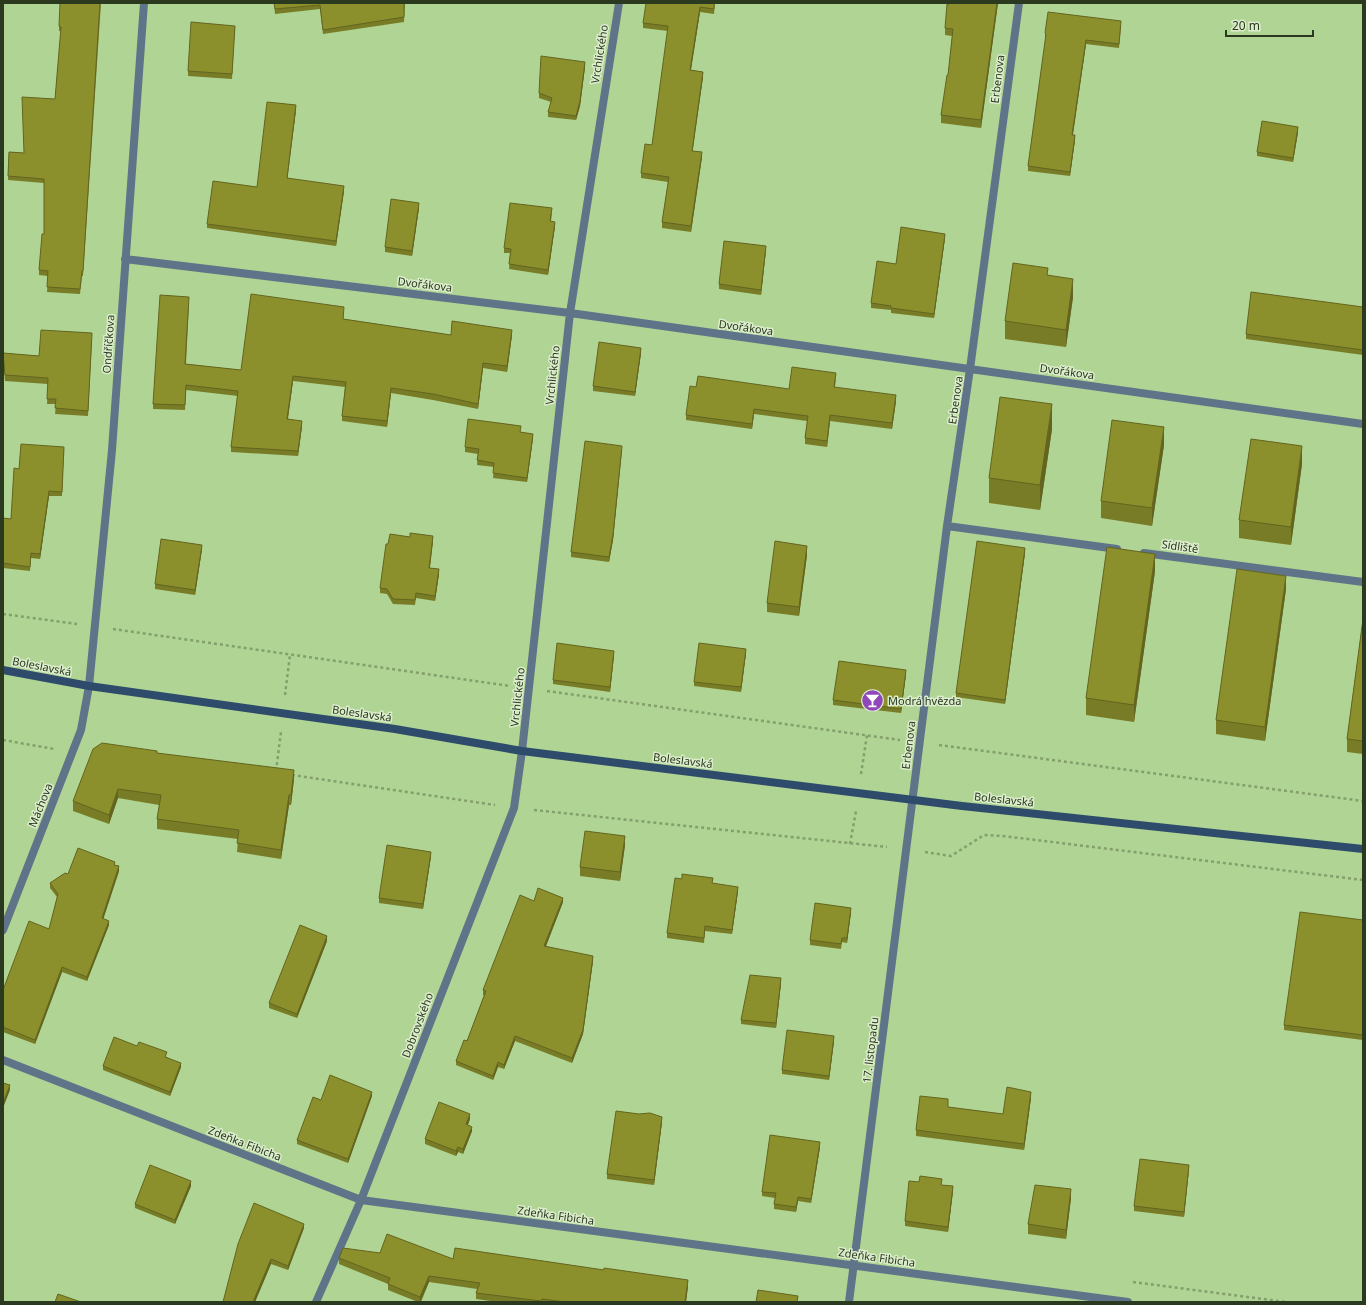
<svg xmlns="http://www.w3.org/2000/svg" width="1366" height="1305" font-family="'Noto Sans',sans-serif">
	<style>
		.lines { fill: none; stroke-linecap: round; stroke-linejoin: round }
		.path { stroke: #83a06c; stroke-width: 2.5; stroke-dasharray: 3 3; stroke-linecap: butt }
		.street { stroke: #5f7389; stroke-width: 8 }
		.secondary { stroke: #2e4b6b; stroke-width: 8 }
		.wall { fill: #787c26 }
		.shaded-wall { fill: #62651f }
		.building { fill: #8c902c; stroke: #62651f }
		.labels { text-anchor: middle; dominant-baseline: central; stroke-width: 3; stroke-linejoin: round; paint-order: stroke }
		.street-label { font-size: 11px; fill: #2b391f; stroke: #dceecd }
		.poi-label { font-size: 11px; fill: #2b391f; stroke: #dceecd; text-anchor: start }
	</style>
	<rect width="100%" height="100%" fill="#b0d493"/>
	<g class="lines">
		<path class="path" d="M 3,614 L 77,624
			M 113,629 L 510,686
			M 547,691 L 900,740
			M 285,695 L 290,655
			M 3,740 L 54,749
			M 939,745 L 1363,801
			M 276,771 L 281,732
			M 861,774 L 867,735
			M 292,775 L 495,805
			M 534,810 L 887,847
			M 850,844 L 856,811
			M 925,852 L 951,856 L 984,835 L 1003,836 L 1363,880
			M 1133,1282 L 1286,1302"/>
		<path class="street" d="M 125,259 L 570,313 L 1363,424
			M 947,526 L 1117,549
			M 1144,553 L 1363,582
			M 3,930 L 81,730 L 89,686 L 112,450 L 144,3
			M 3,1060 L 361,1200 L 1128,1302
			M 316,1302 L 361,1200 L 514,808 L 522,751 L 570,313 L 619,3
			M 849,1302 L 947,526 L 970,369 L 1019,3"/>
		<path class="secondary" d="M 3,670 L 89,686 L 395,729 L 522,751 L 962,806 L 1363,849"/>
	</g>
	<path class="wall" d="M 101,3 L 83,276 L 82,276 L 80,294 L 47,292 L 48,276 L 39,275 L 39,270 L 44,234 L 44,183 L 8,180 L 9,152 L 24,153 L 55,99 L 61,31 L 59,31 L 59,26 Z
		M 274,3 L 418,3 L 405,4 L 404,22 L 323,34 L 320,9 L 275,14 Z
		M 715,3 L 714,14 L 700,12 L 691,70 L 703,77 L 692,151 L 702,157 L 691,232 L 662,228 L 662,222 L 668,182 L 641,178 L 641,173 L 652,145 L 668,31 L 643,28 L 643,23 Z
		M 998,3 L 981,128 L 941,123 L 941,115 L 948,75 L 952,36 L 945,35 L 945,28 Z
		M 235,26 L 232,79 L 188,76 L 188,71 Z
		M 1121,26 L 1119,48 L 1086,44 L 1073,135 L 1075,140 L 1070,176 L 1028,171 L 1028,166 L 1046,38 L 1045,38 L 1045,33 Z
		M 585,67 L 580,106 L 576,120 L 548,117 L 548,112 L 551,102 L 539,98 L 539,93 Z
		M 296,110 L 287,178 L 344,191 L 336,246 L 207,228 L 207,224 L 257,187 Z
		M 1298,132 L 1293,162 L 1257,156 L 1257,152 Z
		M 419,208 L 412,256 L 385,252 L 385,247 Z
		M 552,213 L 551,221 L 555,226 L 548,275 L 509,269 L 510,253 L 504,253 L 504,248 Z
		M 945,238 L 934,318 L 891,313 L 891,310 L 871,308 L 871,303 Z
		M 766,250 L 761,295 L 719,289 L 719,284 Z
		M 1048,275 L 1073,297 L 1066,347 L 1005,339 L 1005,321 Z
		M 189,302 L 186,364 L 241,370 L 344,312 L 343,319 L 451,335 L 512,335 L 507,372 L 483,368 L 478,409 L 433,400 L 391,393 L 387,427 L 342,421 L 342,416 L 345,387 L 293,381 L 288,419 L 302,426 L 298,456 L 231,452 L 231,447 L 238,396 L 186,390 L 185,410 L 153,409 L 153,404 Z
		M 1363,307 L 1363,355 L 1246,339 L 1246,334 Z
		M 92,339 L 88,416 L 55,414 L 56,404 L 47,404 L 48,384 L 5,381 L 3,353 L 39,356 Z
		M 641,353 L 635,396 L 593,391 L 593,386 Z
		M 836,379 L 835,387 L 896,401 L 892,429 L 830,421 L 827,447 L 805,444 L 805,438 L 807,421 L 754,414 L 752,429 L 686,420 L 686,415 L 696,387 L 789,389 Z
		M 1052,429 L 1040,510 L 989,503 L 989,478 Z
		M 521,432 L 533,438 L 527,482 L 493,478 L 494,467 L 477,465 L 478,454 L 465,452 L 465,447 Z
		M 1164,445 L 1152,526 L 1101,518 L 1101,501 Z
		M 64,447 L 62,496 L 49,496 L 40,559 L 31,558 L 30,571 L 3,568 L 3,518 L 11,519 L 19,469 Z
		M 622,450 L 613,540 L 609,562 L 571,557 L 571,552 Z
		M 1302,464 L 1291,545 L 1239,538 L 1239,520 Z
		M 433,541 L 430,568 L 439,574 L 435,601 L 416,598 L 415,605 L 393,604 L 387,594 L 380,593 L 380,588 Z
		M 202,549 L 195,595 L 155,589 L 155,584 Z
		M 1025,553 L 1005,704 L 956,697 L 956,693 Z
		M 807,555 L 799,616 L 767,612 L 767,603 Z
		M 1155,571 L 1134,722 L 1086,715 L 1086,698 Z
		M 1286,589 L 1265,741 L 1216,734 L 1216,720 Z
		M 1363,619 L 1363,754 L 1347,752 L 1347,739 Z
		M 746,653 L 741,692 L 694,686 L 694,682 Z
		M 614,655 L 610,692 L 553,684 L 553,680 Z
		M 906,674 L 901,713 L 833,705 L 833,700 Z
		M 157,753 L 294,779 L 291,805 L 289,805 L 281,859 L 237,852 L 238,839 L 157,829 L 157,819 L 159,805 L 118,798 L 109,824 L 73,811 L 73,801 Z
		M 625,845 L 620,881 L 580,876 L 580,867 Z
		M 431,856 L 423,909 L 379,903 L 379,898 Z
		M 115,865 L 119,871 L 103,919 L 109,925 L 87,981 L 62,972 L 35,1044 L 3,1032 L 3,990 L 49,929 L 57,897 L 50,888 L 50,883 L 68,874 Z
		M 713,883 L 738,891 L 732,934 L 705,931 L 704,943 L 667,938 L 667,933 Z
		M 563,902 L 546,946 L 593,961 L 583,1034 L 572,1063 L 515,1041 L 504,1069 L 498,1067 L 493,1080 L 456,1065 L 456,1061 L 467,1041 L 484,995 L 483,995 L 483,990 Z
		M 851,912 L 847,943 L 842,942 L 841,949 L 810,945 L 810,940 Z
		M 1363,920 L 1363,1040 L 1284,1030 L 1284,1025 Z
		M 327,941 L 297,1018 L 269,1008 L 269,1003 Z
		M 781,983 L 776,1028 L 741,1024 L 741,1020 Z
		M 834,1041 L 829,1080 L 782,1074 L 782,1070 Z
		M 137,1046 L 167,1057 L 181,1067 L 170,1096 L 103,1070 L 103,1066 Z
		M 372,1096 L 348,1163 L 297,1144 L 297,1140 Z
		M 1031,1098 L 1024,1150 L 916,1136 L 916,1130 L 948,1107 L 1003,1114 Z
		M 470,1119 L 468,1125 L 472,1131 L 463,1154 L 458,1152 L 456,1156 L 425,1144 L 425,1139 Z
		M 662,1122 L 654,1185 L 607,1179 L 607,1174 Z
		M 820,1147 L 811,1203 L 798,1201 L 796,1212 L 774,1209 L 774,1204 L 775,1198 L 762,1196 L 762,1192 Z
		M 1189,1169 L 1184,1217 L 1134,1211 L 1134,1206 Z
		M 941,1185 L 953,1191 L 948,1232 L 905,1226 L 905,1221 Z
		M 191,1186 L 175,1224 L 135,1208 L 135,1204 Z
		M 1071,1198 L 1066,1239 L 1028,1234 L 1028,1224 Z
		M 304,1228 L 288,1270 L 271,1264 L 255,1302 L 223,1302 Z
		M 380,1253 L 453,1259 L 688,1286 L 686,1302 L 498,1302 L 476,1299 L 476,1293 L 477,1289 L 429,1282 L 421,1302 L 418,1302 L 388,1290 L 388,1284 L 339,1264 L 339,1258 Z"/>
	<path class="shaded-wall" d="M 997,3 L 998,3 L 981,128 L 981,120 Z
		M 700,7 L 700,12 L 690,75 L 690,70 Z
		M 1086,40 L 1086,44 L 1072,139 L 1072,135 Z
		M 585,62 L 585,67 L 580,106 L 576,120 L 576,116 Z
		M 703,72 L 703,77 L 692,156 L 692,151 Z
		M 296,105 L 296,110 L 287,182 L 287,178 Z
		M 1298,127 L 1298,132 L 1293,162 L 1293,158 Z
		M 1075,135 L 1075,140 L 1070,176 L 1070,172 Z
		M 702,152 L 702,157 L 691,232 L 691,226 Z
		M 344,186 L 344,191 L 336,246 L 336,241 Z
		M 419,203 L 419,208 L 412,256 L 412,251 Z
		M 555,222 L 555,226 L 548,275 L 548,270 Z
		M 945,234 L 945,238 L 934,318 L 934,314 Z
		M 766,246 L 766,250 L 761,295 L 761,290 Z
		M 1073,279 L 1073,297 L 1066,347 L 1066,330 Z
		M 512,330 L 512,335 L 507,372 L 507,366 Z
		M 641,348 L 641,353 L 635,396 L 635,392 Z
		M 483,363 L 483,368 L 478,409 L 478,404 Z
		M 293,376 L 293,381 L 287,424 L 287,419 Z
		M 391,388 L 391,393 L 387,427 L 387,421 Z
		M 896,395 L 896,401 L 892,429 L 892,423 Z
		M 1052,404 L 1052,429 L 1040,510 L 1040,485 Z
		M 754,409 L 754,414 L 752,429 L 752,424 Z
		M 830,415 L 830,421 L 827,447 L 827,441 Z
		M 302,421 L 302,426 L 298,456 L 298,451 Z
		M 1164,427 L 1164,445 L 1152,526 L 1152,508 Z
		M 533,434 L 533,438 L 527,482 L 527,478 Z
		M 622,446 L 613,540 L 609,562 L 609,557 Z
		M 1302,446 L 1302,464 L 1291,545 L 1291,527 Z
		M 49,491 L 49,496 L 40,559 L 40,554 Z
		M 433,536 L 433,541 L 429,573 L 429,568 Z
		M 202,545 L 202,549 L 195,595 L 195,590 Z
		M 807,546 L 807,555 L 799,616 L 799,607 Z
		M 1025,548 L 1025,553 L 1005,704 L 1005,700 Z
		M 1155,554 L 1155,571 L 1134,722 L 1134,705 Z
		M 439,569 L 439,574 L 435,601 L 435,596 Z
		M 1286,576 L 1286,589 L 1265,741 L 1265,727 Z
		M 746,649 L 746,653 L 741,692 L 741,687 Z
		M 614,651 L 614,655 L 610,692 L 610,687 Z
		M 906,670 L 906,674 L 901,713 L 901,709 Z
		M 294,770 L 294,779 L 291,805 L 291,795 Z
		M 118,789 L 118,798 L 109,824 L 109,815 Z
		M 289,795 L 289,805 L 281,859 L 281,850 Z
		M 625,836 L 625,845 L 620,881 L 620,872 Z
		M 431,852 L 431,856 L 423,909 L 423,904 Z
		M 119,866 L 119,871 L 102,923 L 102,918 Z
		M 738,887 L 738,891 L 732,934 L 732,930 Z
		M 563,898 L 563,902 L 544,951 L 544,946 Z
		M 851,908 L 851,912 L 847,943 L 847,938 Z
		M 109,921 L 109,925 L 87,981 L 87,977 Z
		M 327,936 L 327,941 L 297,1018 L 297,1014 Z
		M 593,956 L 593,961 L 583,1034 L 572,1063 L 572,1058 Z
		M 62,967 L 62,972 L 35,1044 L 35,1040 Z
		M 781,978 L 781,983 L 776,1028 L 776,1023 Z
		M 515,1036 L 515,1041 L 504,1069 L 504,1065 Z
		M 834,1036 L 834,1041 L 829,1080 L 829,1076 Z
		M 498,1062 L 498,1067 L 493,1080 L 493,1076 Z
		M 181,1063 L 181,1067 L 170,1096 L 170,1092 Z
		M 10,1085 L 10,1090 L 3,1108 L 3,1103 Z
		M 372,1092 L 372,1096 L 348,1163 L 348,1159 Z
		M 1031,1092 L 1031,1098 L 1024,1150 L 1024,1144 Z
		M 470,1114 L 470,1119 L 466,1129 L 466,1124 Z
		M 662,1117 L 662,1122 L 654,1185 L 654,1180 Z
		M 472,1127 L 472,1131 L 463,1154 L 463,1149 Z
		M 820,1142 L 820,1147 L 811,1203 L 811,1199 Z
		M 458,1147 L 458,1152 L 456,1156 L 456,1151 Z
		M 1189,1165 L 1189,1169 L 1184,1217 L 1184,1212 Z
		M 191,1181 L 191,1186 L 175,1224 L 175,1220 Z
		M 953,1186 L 953,1191 L 948,1232 L 948,1227 Z
		M 1071,1189 L 1071,1198 L 1066,1239 L 1066,1230 Z
		M 798,1197 L 798,1201 L 796,1212 L 796,1207 Z
		M 304,1224 L 304,1228 L 288,1270 L 288,1266 Z
		M 271,1259 L 271,1264 L 255,1302 L 253,1302 Z
		M 429,1276 L 429,1282 L 420,1302 L 420,1297 Z
		M 688,1280 L 688,1286 L 686,1302 L 685,1302 Z"/>
	<path class="building" d="M 60,3 L 100,3 L 83,271 L 82,271 L 80,289 L 47,287 L 48,271 L 39,270 L 42,234 L 44,234 L 44,179 L 8,176 L 9,152 L 24,153 L 22,97 L 55,99 L 61,27 L 59,26 Z
		M 274,3 L 404,3 L 404,17 L 323,30 L 320,5 L 275,9 Z
		M 646,3 L 714,3 L 714,9 L 700,7 L 690,70 L 703,72 L 692,151 L 702,152 L 691,226 L 662,222 L 669,177 L 641,173 L 645,144 L 652,145 L 668,26 L 643,23 Z
		M 950,3 L 997,3 L 981,120 L 941,115 L 947,75 L 948,75 L 953,29 L 945,28 L 947,4 L 949,4 Z
		M 1048,12 L 1121,21 L 1119,44 L 1086,40 L 1072,135 L 1075,135 L 1070,172 L 1028,166 L 1046,34 L 1045,33 Z
		M 191,22 L 235,26 L 232,74 L 188,71 Z
		M 541,56 L 585,62 L 580,101 L 576,116 L 548,112 L 552,98 L 539,93 Z
		M 267,102 L 296,105 L 287,178 L 344,186 L 336,241 L 207,224 L 213,181 L 257,187 Z
		M 1262,121 L 1298,127 L 1293,158 L 1257,152 Z
		M 391,199 L 419,203 L 412,251 L 385,247 Z
		M 510,203 L 552,208 L 550,221 L 555,222 L 548,270 L 509,264 L 511,249 L 504,248 Z
		M 901,227 L 945,234 L 934,314 L 891,308 L 891,306 L 871,303 L 877,261 L 896,264 Z
		M 724,241 L 766,246 L 761,290 L 719,284 Z
		M 1013,263 L 1048,268 L 1047,275 L 1073,279 L 1066,330 L 1005,321 Z
		M 1251,292 L 1363,307 L 1363,350 L 1246,334 Z
		M 251,294 L 344,307 L 343,319 L 451,335 L 452,321 L 512,330 L 507,366 L 483,363 L 478,404 L 433,394 L 391,388 L 387,421 L 342,416 L 346,382 L 293,376 L 287,419 L 302,421 L 298,451 L 231,447 L 238,391 L 186,385 L 185,405 L 153,404 L 160,295 L 189,297 L 185,364 L 241,370 Z
		M 41,330 L 92,333 L 88,411 L 55,408 L 56,399 L 47,399 L 48,378 L 5,375 L 3,353 L 39,356 Z
		M 599,342 L 641,348 L 635,392 L 593,386 Z
		M 792,367 L 836,373 L 834,387 L 896,395 L 892,423 L 830,415 L 827,441 L 805,438 L 808,416 L 754,409 L 752,424 L 686,415 L 690,386 L 696,387 L 698,376 L 789,389 Z
		M 1000,397 L 1052,404 L 1040,485 L 989,478 Z
		M 468,419 L 521,426 L 520,432 L 533,434 L 527,478 L 493,473 L 494,463 L 477,460 L 479,449 L 465,447 Z
		M 1112,420 L 1164,427 L 1152,508 L 1101,501 Z
		M 1251,439 L 1302,446 L 1291,527 L 1239,520 Z
		M 585,441 L 622,446 L 613,535 L 609,557 L 571,552 Z
		M 21,444 L 64,447 L 62,492 L 49,491 L 40,554 L 31,553 L 30,567 L 3,563 L 3,518 L 11,519 L 14,468 L 19,469 Z
		M 410,533 L 433,536 L 429,568 L 439,569 L 435,596 L 416,593 L 415,600 L 393,599 L 387,589 L 380,588 L 386,544 L 388,544 L 390,534 L 410,537 Z
		M 161,539 L 202,545 L 195,590 L 155,584 Z
		M 775,541 L 807,546 L 799,607 L 767,603 Z
		M 977,541 L 1025,548 L 1005,700 L 956,693 Z
		M 1107,547 L 1155,554 L 1134,705 L 1086,698 Z
		M 1237,569 L 1286,576 L 1265,727 L 1216,720 Z
		M 1363,619 L 1363,741 L 1347,739 Z
		M 557,643 L 614,651 L 610,687 L 553,680 Z
		M 699,643 L 746,649 L 741,687 L 694,682 Z
		M 839,661 L 906,670 L 901,709 L 833,700 Z
		M 102,743 L 157,751 L 157,753 L 294,770 L 291,795 L 289,795 L 281,850 L 237,843 L 239,830 L 157,819 L 161,795 L 118,789 L 109,815 L 73,801 L 93,749 Z
		M 585,831 L 625,836 L 620,872 L 580,867 Z
		M 387,845 L 431,852 L 423,904 L 379,898 Z
		M 78,848 L 115,862 L 114,865 L 119,866 L 102,918 L 109,921 L 87,977 L 62,967 L 35,1040 L 3,1027 L 3,990 L 29,921 L 49,929 L 58,894 L 50,883 L 65,873 L 68,874 Z
		M 682,874 L 713,878 L 712,883 L 738,887 L 732,930 L 705,926 L 704,938 L 667,933 L 675,878 L 682,879 Z
		M 538,888 L 563,898 L 544,946 L 593,956 L 583,1030 L 572,1058 L 515,1036 L 504,1065 L 498,1062 L 493,1076 L 456,1061 L 464,1040 L 467,1041 L 486,991 L 483,990 L 520,895 L 534,901 Z
		M 815,903 L 851,908 L 847,938 L 842,938 L 841,944 L 810,940 Z
		M 1300,912 L 1363,920 L 1363,1035 L 1284,1025 Z
		M 300,925 L 327,936 L 297,1014 L 269,1003 Z
		M 750,975 L 781,978 L 776,1023 L 741,1020 Z
		M 787,1030 L 834,1036 L 829,1076 L 782,1070 Z
		M 114,1037 L 137,1046 L 139,1042 L 167,1052 L 165,1057 L 181,1063 L 170,1092 L 103,1066 Z
		M 330,1075 L 372,1092 L 348,1159 L 297,1140 L 313,1097 L 321,1100 Z
		M 3,1083 L 10,1085 L 3,1103 Z
		M 1007,1087 L 1031,1092 L 1024,1144 L 916,1130 L 920,1096 L 948,1099 L 948,1107 L 1003,1114 Z
		M 439,1102 L 470,1114 L 466,1124 L 472,1127 L 463,1149 L 458,1147 L 456,1151 L 425,1139 Z
		M 616,1111 L 639,1114 L 650,1113 L 662,1117 L 654,1180 L 607,1174 Z
		M 770,1135 L 820,1142 L 811,1199 L 798,1197 L 796,1207 L 774,1204 L 776,1193 L 762,1192 Z
		M 1140,1159 L 1189,1165 L 1184,1212 L 1134,1206 Z
		M 150,1165 L 191,1181 L 175,1220 L 135,1204 Z
		M 920,1176 L 942,1179 L 941,1185 L 953,1186 L 948,1227 L 905,1221 L 909,1181 L 919,1182 Z
		M 1035,1185 L 1071,1189 L 1066,1230 L 1028,1224 Z
		M 254,1203 L 304,1224 L 288,1266 L 271,1259 L 253,1302 L 223,1302 L 238,1244 Z
		M 387,1234 L 453,1259 L 455,1248 L 604,1270 L 604,1268 L 688,1280 L 685,1302 L 566,1302 L 542,1299 L 541,1301 L 476,1293 L 480,1283 L 429,1276 L 420,1297 L 388,1284 L 390,1278 L 339,1258 L 343,1248 L 380,1253 Z
		M 758,1290 L 798,1296 L 797,1302 L 756,1302 Z
		M 58,1294 L 81,1302 L 55,1302 Z"/>
	<defs>
		<symbol id="bar-disc" viewBox="-11 -11 22 22"><circle r="9.5" fill="#9047b9" stroke="#dceecd"/><path d="M-6-5H6L.8 .8V4.5H3.5V6h-7V4.5H-.8V.8Z" fill="#fff"/></symbol>
	</defs>
	<g fill-rule="evenodd">
		<use href="#bar-disc" x="860" y="688" width="25" height="25"/>
	</g>
	<g class="labels">
		<g class="street-label">
			<text transform="translate(599 54) rotate(-81)">Vrchlického</text>
			<text transform="translate(997 79) rotate(-83)">Erbenova</text>
			<text transform="translate(425 284) rotate(7)">Dvořákova</text>
			<text transform="translate(746 327) rotate(8)">Dvořákova</text>
			<text transform="translate(108 344) rotate(-86)">Ondříčkova</text>
			<text transform="translate(1067 371) rotate(8)">Dvořákova</text>
			<text transform="translate(552 375) rotate(-84)">Vrchlického</text>
			<text transform="translate(955 400) rotate(-82)">Erbenova</text>
			<text transform="translate(1180 546) rotate(8)">Sídliště</text>
			<text transform="translate(42 666) rotate(11)">Boleslavská</text>
			<text transform="translate(517 697) rotate(-84)">Vrchlického</text>
			<text transform="translate(362 713) rotate(8)">Boleslavská</text>
			<text transform="translate(908 745) rotate(-83)">Erbenova</text>
			<text transform="translate(683 760) rotate(7)">Boleslavská</text>
			<text transform="translate(1004 799) rotate(6)">Boleslavská</text>
			<text transform="translate(40 805) rotate(-68)">Máchova</text>
			<text transform="translate(417 1025) rotate(-69)">Dobrovského</text>
			<text transform="translate(870 1050) rotate(-83)">17. listopadu</text>
			<text transform="translate(245 1143) rotate(21)">Zdeňka Fibicha</text>
			<text transform="translate(556 1215) rotate(8)">Zdeňka Fibicha</text>
			<text transform="translate(877 1257) rotate(8)">Zdeňka Fibicha</text>
		</g>
		<g class="poi-label">
			<text x="888" y="700">Modrá hvězda</text>
		</g>
	</g>
	<rect width="1366" height="1305" fill="none" stroke="#2b391f" stroke-width="8"/>
	<path d="M1226 30v6h87v-6" fill="none" stroke="#2b391f" stroke-width="2"/>
	<text x="1232" y="30" font-size="12" fill="#2b391f" stroke="#dceecd" stroke-width="3" paint-order="stroke">20 m</text>
</svg>
